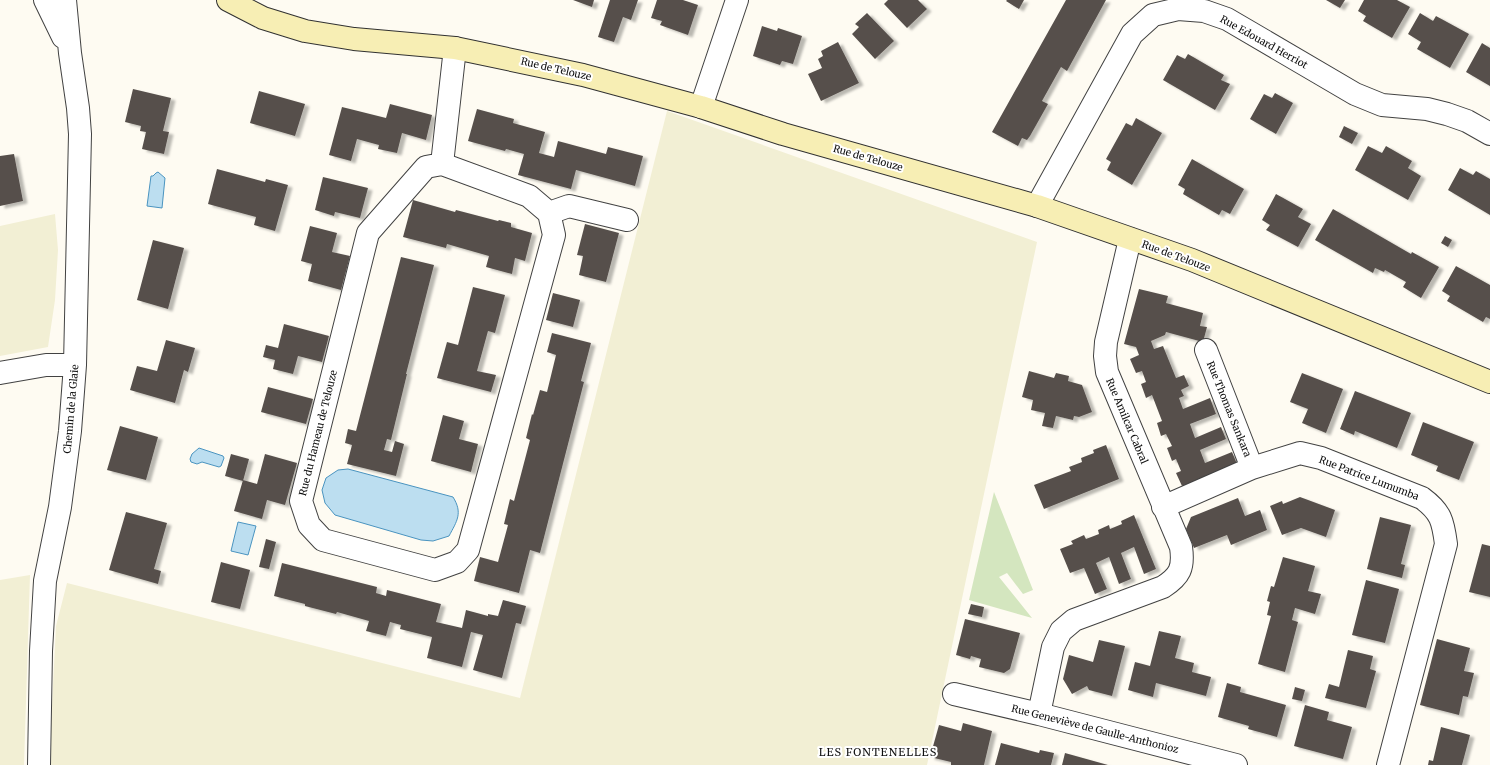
<svg xmlns="http://www.w3.org/2000/svg" width="1490" height="765" font-family="Merriweather,serif">
	<style>
		.farmland { fill: #f2efd4 }
		.green { fill: #d4e6bf }
		.water { fill: #bcdef0; stroke: #4a94c0 }
		.building { fill: #57504c; filter: url(#shadow) }
		.lines { fill: none; stroke-linecap: round; stroke-linejoin: round }
		.street-casing { stroke: #424242; stroke-width: 24 }
		.secondary-casing { stroke: #313131; stroke-width: 24 }
		.street { stroke: #fff; stroke-width: 22 }
		.secondary { stroke: #f7eeb4; stroke-width: 22 }
		.labels { text-anchor: middle; dominant-baseline: central; stroke-width: 4; stroke-linejoin: round; paint-order: stroke }
		.street-label { font-size: 10px; fill: #0f0f0f; stroke: #fff }
		.neighbourhood-label { font-size: 11px; letter-spacing: 1px; fill: #0f0f0f; stroke: #fff }
	</style>
	<defs>
		<filter id="shadow"><feDropShadow dx="4.5" dy="2.5" stdDeviation="1" flood-color="#0004"/></filter>
	</defs>
	<rect width="100%" height="100%" fill="#fefbf2"/>
	<path class="farmland" d="M 667,111 L 1037,242 L 927,765 L 49,765 L 56,626 L 67,583 L 520,698 Z
		M 55,214 L 58,250 L 55,300 L 48,347 L 0,356 L 0,226 Z
		M 30,575 L 24,765 L 0,765 L 0,580 Z"/>
	<path class="green" d="M 994,492 L 1033,590 L 1023,594 L 1007,573 L 999,577 L 1032,618 L 969,600 Z"/>
	<path class="water" d="M 158,172 L 165,178 L 162,208 L 147,206 L 151,176 L 153,176 L 156,173 Z
		M 199,448 L 223,456 L 224,458 L 221,466 L 219,467 L 202,462 L 197,464 L 191,462 L 190,459 L 192,454 Z
		M 348,469 L 453,497 C 463,513 457,521 449,536 L 433,541 L 421,540 L 335,515 L 325,503 L 322,490 L 326,478 L 338,470 Z
		M 238,522 L 256,526 L 248,555 L 231,551 Z"/>
	<path class="building" d="M 573,0 L 594,0 L 592,7 Z
		M 610,0 L 638,0 L 631,20 L 623,17 L 614,42 L 598,37 Z
		M 657,0 L 683,0 L 698,5 L 688,35 L 660,25 L 662,21 L 651,18 Z
		M 888,0 L 918,0 L 927,9 L 907,28 L 884,4 Z
		M 1007,0 L 1024,0 L 1019,9 L 1006,1 Z
		M 1066,0 L 1106,0 L 1067,71 L 1061,67 L 1042,101 L 1048,104 L 1030,136 L 1027,140 L 1022,138 L 1018,146 L 992,132 Z
		M 1326,0 L 1345,0 L 1340,8 Z
		M 1364,0 L 1397,0 L 1410,7 L 1392,38 L 1363,21 L 1366,16 L 1358,11 Z
		M 867,13 L 894,41 L 875,59 L 852,34 L 859,27 L 855,24 Z
		M 1420,13 L 1433,21 L 1436,16 L 1469,34 L 1450,68 L 1417,49 L 1421,42 L 1408,34 Z
		M 762,26 L 777,31 L 778,28 L 802,36 L 793,64 L 782,61 L 780,65 L 753,56 Z
		M 838,42 L 859,83 L 821,101 L 808,74 L 822,68 L 818,59 L 823,56 L 821,51 Z
		M 1482,43 L 1490,48 L 1490,86 L 1466,72 Z
		M 1188,54 L 1224,75 L 1221,80 L 1230,84 L 1215,110 L 1163,80 L 1177,55 L 1185,59 Z
		M 133,89 L 171,98 L 163,131 L 169,132 L 164,154 L 142,149 L 146,132 L 140,131 L 141,126 L 125,122 Z
		M 259,91 L 305,104 L 295,136 L 250,123 Z
		M 1275,93 L 1293,103 L 1276,134 L 1250,119 L 1264,94 L 1272,98 Z
		M 390,104 L 432,115 L 426,140 L 402,133 L 397,153 L 378,149 L 379,145 L 357,139 L 351,161 L 329,155 L 342,107 L 386,118 Z
		M 477,109 L 514,119 L 513,123 L 545,132 L 539,153 L 554,157 L 558,141 L 606,154 L 608,147 L 643,156 L 635,186 L 576,170 L 571,189 L 518,175 L 524,154 L 506,149 L 505,151 L 468,141 Z
		M 1136,118 L 1162,133 L 1132,185 L 1107,170 L 1111,162 L 1106,159 L 1126,123 L 1132,126 Z
		M 1344,126 L 1358,133 L 1352,144 L 1339,137 Z
		M 1368,146 L 1382,153 L 1386,146 L 1412,161 L 1408,168 L 1421,176 L 1408,200 L 1355,170 Z
		M 14,154 L 23,201 L 0,206 L 0,156 Z
		M 1192,159 L 1244,189 L 1230,214 L 1222,210 L 1219,215 L 1183,194 L 1185,189 L 1178,185 Z
		M 1460,168 L 1473,175 L 1476,171 L 1490,179 L 1490,215 L 1448,190 Z
		M 217,169 L 265,182 L 266,179 L 288,185 L 275,231 L 254,225 L 256,217 L 208,204 Z
		M 323,177 L 368,188 L 360,218 L 335,212 L 334,216 L 315,210 Z
		M 1276,194 L 1303,209 L 1298,217 L 1311,224 L 1298,247 L 1266,230 L 1270,225 L 1262,220 Z
		M 413,200 L 455,212 L 456,210 L 498,221 L 499,220 L 511,223 L 511,227 L 532,233 L 525,261 L 515,258 L 512,274 L 486,267 L 489,256 L 447,244 L 446,248 L 403,237 Z
		M 1333,209 L 1411,254 L 1412,252 L 1439,267 L 1421,298 L 1403,287 L 1406,282 L 1385,270 L 1384,272 L 1375,268 L 1373,273 L 1315,240 Z
		M 585,224 L 619,233 L 606,282 L 579,275 L 583,256 L 577,255 Z
		M 310,226 L 337,233 L 332,252 L 350,256 L 341,290 L 308,281 L 312,264 L 301,261 Z
		M 1445,236 L 1452,240 L 1448,247 L 1441,243 Z
		M 153,240 L 184,248 L 168,309 L 137,300 Z
		M 401,257 L 434,265 L 406,374 L 407,374 L 391,440 L 387,439 L 384,450 L 392,452 L 395,441 L 404,444 L 396,476 L 347,464 L 352,445 L 345,443 L 348,429 L 356,431 Z
		M 1456,266 L 1490,285 L 1490,319 L 1486,317 L 1483,322 L 1447,301 L 1450,296 L 1442,291 Z
		M 473,287 L 505,295 L 495,333 L 488,331 L 477,371 L 496,375 L 491,392 L 437,378 L 447,342 L 458,345 Z
		M 1139,289 L 1168,296 L 1166,303 L 1203,313 L 1200,326 L 1207,327 L 1203,342 L 1166,332 L 1165,335 L 1151,341 L 1154,349 L 1163,346 L 1176,378 L 1184,375 L 1189,386 L 1181,390 L 1184,396 L 1179,398 L 1183,409 L 1210,398 L 1216,414 L 1190,424 L 1195,438 L 1221,427 L 1226,439 L 1200,450 L 1205,463 L 1232,452 L 1237,464 L 1182,486 L 1176,473 L 1181,471 L 1176,459 L 1172,461 L 1167,448 L 1172,446 L 1166,434 L 1161,436 L 1157,423 L 1162,421 L 1152,395 L 1146,398 L 1141,384 L 1146,382 L 1142,371 L 1136,373 L 1130,359 L 1139,355 L 1136,347 L 1124,344 Z
		M 553,293 L 580,300 L 573,327 L 546,320 Z
		M 284,324 L 329,336 L 322,362 L 298,356 L 293,374 L 273,369 L 275,360 L 263,357 L 266,345 L 278,348 Z
		M 552,333 L 591,343 L 581,381 L 584,382 L 540,553 L 530,550 L 519,593 L 474,581 L 480,557 L 498,562 L 508,525 L 504,524 L 510,499 L 514,501 L 530,440 L 526,438 L 532,414 L 533,415 L 540,390 L 547,392 L 556,355 L 547,352 Z
		M 166,340 L 195,348 L 188,372 L 184,370 L 175,403 L 130,390 L 137,366 L 157,371 Z
		M 1029,371 L 1054,378 L 1056,373 L 1069,376 L 1068,381 L 1082,385 L 1092,412 L 1079,417 L 1074,416 L 1073,420 L 1056,416 L 1053,428 L 1042,426 L 1045,413 L 1031,410 L 1033,400 L 1022,397 Z
		M 1302,373 L 1343,389 L 1326,433 L 1302,423 L 1308,409 L 1290,402 Z
		M 268,387 L 313,399 L 306,424 L 261,412 Z
		M 1355,391 L 1411,413 L 1397,448 L 1355,431 L 1354,435 L 1340,429 Z
		M 443,415 L 464,421 L 459,439 L 478,444 L 471,472 L 431,461 Z
		M 1423,422 L 1474,442 L 1459,480 L 1436,471 L 1438,466 L 1411,455 Z
		M 120,426 L 158,437 L 146,480 L 107,470 Z
		M 1106,445 L 1119,479 L 1044,509 L 1034,485 L 1071,471 L 1069,467 L 1082,462 L 1081,458 L 1094,453 L 1093,450 Z
		M 231,454 L 249,459 L 243,481 L 225,476 Z
		M 265,454 L 297,463 L 285,505 L 267,500 L 262,519 L 234,511 L 243,480 L 257,484 Z
		M 1300,497 L 1335,510 L 1326,537 L 1301,528 L 1282,535 L 1270,506 L 1282,501 L 1283,504 Z
		M 1238,498 L 1245,516 L 1260,510 L 1267,530 L 1231,545 L 1227,535 L 1194,548 L 1186,529 L 1191,517 Z
		M 126,512 L 167,523 L 154,569 L 161,571 L 158,584 L 109,570 Z
		M 1134,515 L 1156,569 L 1144,574 L 1134,547 L 1121,553 L 1131,579 L 1119,584 L 1109,557 L 1096,563 L 1107,589 L 1095,594 L 1084,568 L 1070,573 L 1060,549 L 1073,544 L 1071,541 L 1084,535 L 1086,539 L 1099,534 L 1098,530 L 1109,525 L 1110,529 L 1122,524 L 1121,521 Z
		M 1380,517 L 1411,525 L 1401,564 L 1405,565 L 1402,578 L 1367,569 Z
		M 266,539 L 276,542 L 269,569 L 259,567 Z
		M 1482,544 L 1490,546 L 1490,597 L 1469,592 Z
		M 1283,557 L 1315,566 L 1308,591 L 1321,594 L 1315,614 L 1295,608 L 1292,620 L 1298,622 L 1285,672 L 1258,664 L 1271,616 L 1267,615 L 1270,602 L 1267,601 L 1271,586 L 1274,587 Z
		M 221,562 L 250,570 L 240,609 L 211,602 Z
		M 282,563 L 377,587 L 376,593 L 386,596 L 387,590 L 441,604 L 436,622 L 462,628 L 466,610 L 488,616 L 488,614 L 498,616 L 503,600 L 526,606 L 521,624 L 516,623 L 502,678 L 473,670 L 483,635 L 471,632 L 462,667 L 427,658 L 432,637 L 400,629 L 401,625 L 390,622 L 386,636 L 366,631 L 369,621 L 337,612 L 336,614 L 305,606 L 305,604 L 274,596 Z
		M 1366,580 L 1399,589 L 1385,643 L 1352,635 Z
		M 971,604 L 984,607 L 982,617 L 968,614 Z
		M 965,619 L 1020,633 L 1010,669 L 1004,673 L 979,667 L 981,659 L 971,656 L 970,659 L 956,655 Z
		M 1159,631 L 1181,636 L 1175,658 L 1194,663 L 1192,672 L 1211,677 L 1206,696 L 1156,683 L 1153,697 L 1128,690 L 1135,662 L 1150,666 Z
		M 1437,639 L 1470,648 L 1464,671 L 1474,673 L 1468,697 L 1463,696 L 1459,715 L 1420,705 Z
		M 1099,640 L 1125,646 L 1112,696 L 1089,690 L 1087,686 L 1072,694 L 1063,679 L 1069,655 L 1093,662 Z
		M 1348,650 L 1373,656 L 1370,669 L 1376,671 L 1366,708 L 1325,698 L 1329,684 L 1339,687 Z
		M 1227,683 L 1241,687 L 1240,692 L 1286,705 L 1277,737 L 1248,729 L 1249,726 L 1218,717 Z
		M 1295,687 L 1305,690 L 1302,701 L 1292,699 Z
		M 1305,705 L 1329,712 L 1327,720 L 1352,727 L 1343,759 L 1294,746 Z
		M 963,723 L 992,731 L 984,765 L 951,765 L 951,762 L 930,757 L 939,725 L 961,731 Z
		M 1441,727 L 1470,735 L 1462,765 L 1428,765 L 1429,760 L 1433,761 Z
		M 1001,743 L 1039,753 L 1040,750 L 1054,753 L 1051,765 L 995,765 Z
		M 1065,753 L 1108,765 L 1062,765 Z"/>
	<g class="lines">
		<defs>
			<path id="street" d="M 45,0 L 63,37
				M 701,107 L 737,0
				M 442,164 L 529,196 L 549,213 L 554,235 L 468,550 L 457,562 L 435,570 L 323,540 L 309,525 L 301,501 L 368,233 L 426,167 Z
				M 442,164 L 455,48
				M 1037,206 L 1132,34 L 1153,15 L 1178,9 L 1204,11 L 1227,19 L 1355,94 L 1382,105 L 1427,109 L 1447,114 L 1467,121 L 1490,134
				M 549,213 L 569,206 L 627,220
				M 1206,350 L 1252,468
				M 0,373 L 46,365 L 75,365
				M 1163,507 L 1252,468 L 1300,453 L 1321,458 L 1422,498 C 1441,512 1443,521 1446,544 L 1388,765
				M 954,694 L 1039,714 L 1236,765
				M 1039,714 L 1053,647 L 1061,631 L 1074,620 L 1163,587 C 1180,576 1184,568 1181,547 L 1107,372 L 1105,356 L 1106,342 L 1130,239
				M 39,765 L 41,651 L 45,581 L 60,507 L 70,431 L 75,365 L 80,134 L 78,108 L 70,53 L 65,0"/>
			<path id="secondary" d="M 228,0 L 263,18 L 305,31 L 354,39 L 455,48 L 583,75 L 701,107 L 783,134 L 1037,206 L 1192,260 L 1490,382"/>
		</defs>
		<use href="#street" class="street-casing"/>
		<use href="#secondary" class="secondary-casing"/>
		<use href="#street" class="street"/>
		<use href="#secondary" class="secondary"/>
	</g>
	<g class="labels">
		<g class="street-label">
			<text transform="translate(1264 42) rotate(29)">Rue Edouard Herriot</text>
			<text transform="translate(556 69) rotate(13)">Rue de Telouze</text>
			<text transform="translate(868 158) rotate(16)">Rue de Telouze</text>
			<text transform="translate(1176 256) rotate(20)">Rue de Telouze</text>
			<text transform="translate(71 409) rotate(-85)">Chemin de la Glaie</text>
			<text transform="translate(1229 409) rotate(68)">Rue Thomas Sankara</text>
			<text transform="translate(1127 421) rotate(67)">Rue Amilcar Cabral</text>
			<text transform="translate(318 433) rotate(-76)">Rue du Hameau de Telouze</text>
			<text transform="translate(1369 478) rotate(21)">Rue Patrice Lumumba</text>
			<text transform="translate(1095 729) rotate(14)">Rue Geneviève de Gaulle-Anthonioz</text>
		</g>
		<g class="neighbourhood-label">
			<text x="878" y="752">LES FONTENELLES</text>
		</g>
	</g>
</svg>
